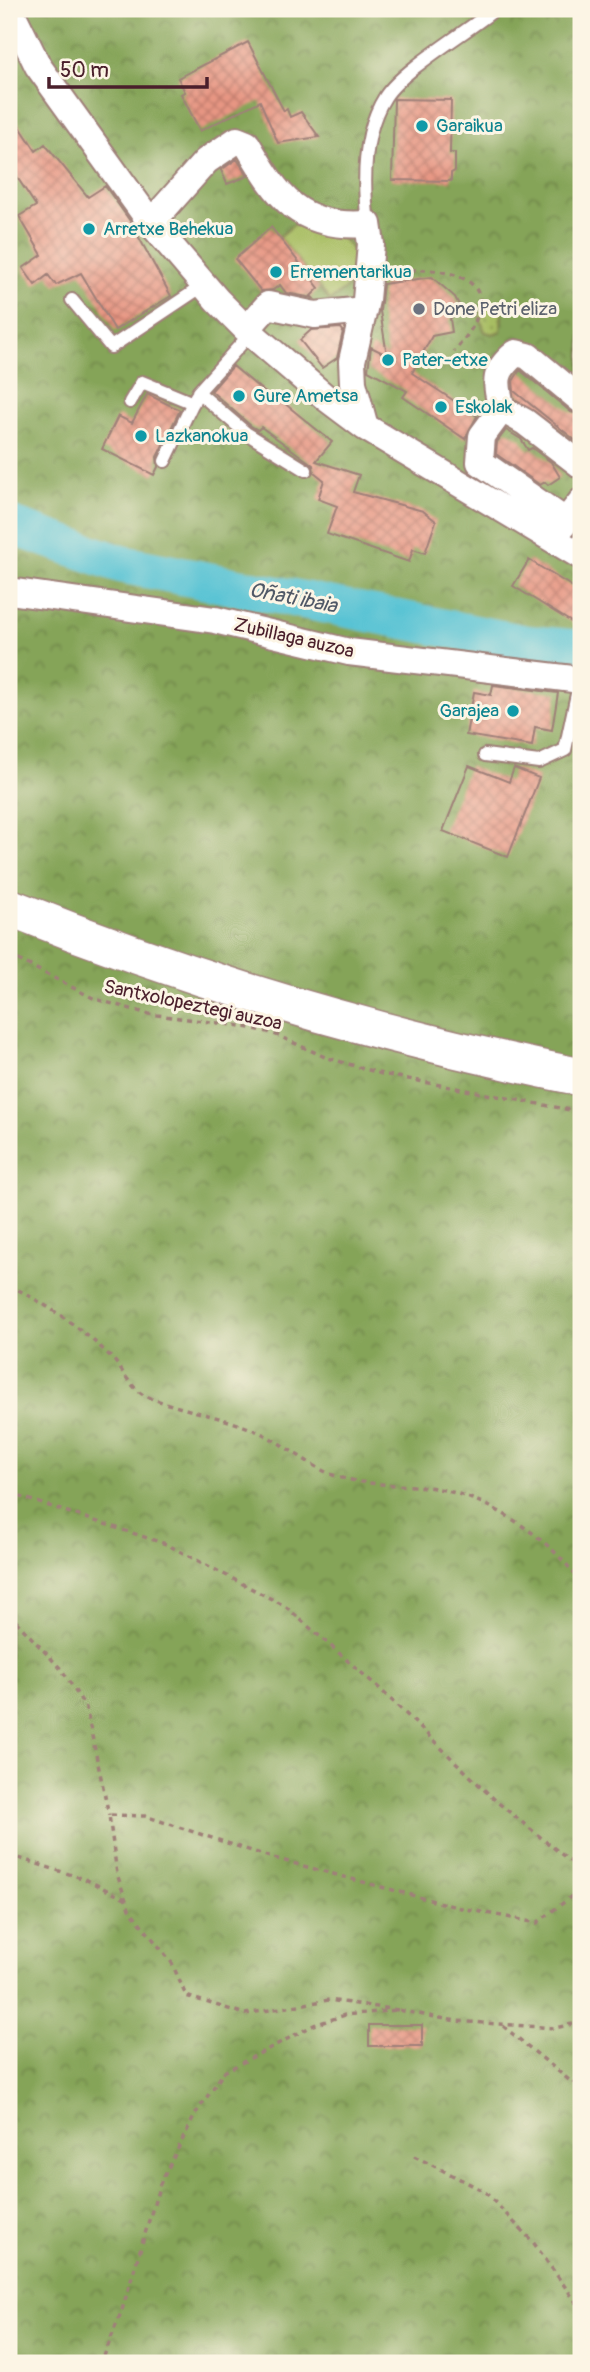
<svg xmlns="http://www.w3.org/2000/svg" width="590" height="2372" font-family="Pangolin,sans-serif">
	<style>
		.forest { fill: url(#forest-crowns); stroke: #686242; stroke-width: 2 }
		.park { fill: url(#park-dots); stroke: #786e46; stroke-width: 2 }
		.garden { fill: #a7bd62; stroke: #786e46; stroke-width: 2 }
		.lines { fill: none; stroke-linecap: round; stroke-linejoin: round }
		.river { stroke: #59c3d4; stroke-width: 38 }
		.building { fill: url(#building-cross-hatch) }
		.lane-casing { stroke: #9f8079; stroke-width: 16 }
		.street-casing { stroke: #9f8079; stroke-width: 30 }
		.secondary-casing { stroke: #9f8079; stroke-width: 40 }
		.path { stroke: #9f8079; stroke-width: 3.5; stroke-dasharray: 5 5; stroke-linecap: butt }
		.lane { stroke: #fff; stroke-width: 12 }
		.street { stroke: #fff; stroke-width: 26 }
		.secondary { stroke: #fff; stroke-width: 37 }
		.culture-dot { fill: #0f9aa8; stroke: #fcf5e5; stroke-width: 2.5 }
		.worship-dot { fill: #6b7280; stroke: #fcf5e5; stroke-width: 2.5 }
		.labels { text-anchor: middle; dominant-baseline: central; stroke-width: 6; stroke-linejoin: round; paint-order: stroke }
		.culture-label { font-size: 19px; fill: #0d838f; stroke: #fcf5e5; text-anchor: start }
		.worship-label { font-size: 19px; fill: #5b616d; stroke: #fcf5e5; text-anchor: start }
		.street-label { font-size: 19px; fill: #4a1f2b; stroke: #fcf5e5 }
		.water-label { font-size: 21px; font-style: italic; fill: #4f5866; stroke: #fcf5e5 }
	</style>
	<defs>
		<pattern id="forest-crowns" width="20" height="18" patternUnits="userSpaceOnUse" patternTransform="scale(1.75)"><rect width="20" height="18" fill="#85a458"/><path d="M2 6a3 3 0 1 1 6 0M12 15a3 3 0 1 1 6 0" fill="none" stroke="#6f8549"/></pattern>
		<pattern id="park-dots" width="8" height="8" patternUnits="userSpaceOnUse" patternTransform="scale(1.75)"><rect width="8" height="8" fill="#a7bd62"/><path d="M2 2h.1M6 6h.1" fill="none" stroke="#8a9951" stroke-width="1.8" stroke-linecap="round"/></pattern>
		<pattern id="building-cross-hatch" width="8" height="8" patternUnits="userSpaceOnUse" patternTransform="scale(1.75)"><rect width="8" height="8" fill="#e79683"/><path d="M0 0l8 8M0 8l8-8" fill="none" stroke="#bd7a6b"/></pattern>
	</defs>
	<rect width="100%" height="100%" fill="#fcf5e5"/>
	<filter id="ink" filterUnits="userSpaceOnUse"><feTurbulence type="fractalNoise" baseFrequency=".0143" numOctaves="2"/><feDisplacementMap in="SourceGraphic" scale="14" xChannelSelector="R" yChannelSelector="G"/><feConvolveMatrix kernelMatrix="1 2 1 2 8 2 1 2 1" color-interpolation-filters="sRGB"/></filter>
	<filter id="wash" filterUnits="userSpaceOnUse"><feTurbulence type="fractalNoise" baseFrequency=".00686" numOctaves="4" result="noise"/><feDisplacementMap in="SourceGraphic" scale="28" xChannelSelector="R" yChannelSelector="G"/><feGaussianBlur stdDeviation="1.57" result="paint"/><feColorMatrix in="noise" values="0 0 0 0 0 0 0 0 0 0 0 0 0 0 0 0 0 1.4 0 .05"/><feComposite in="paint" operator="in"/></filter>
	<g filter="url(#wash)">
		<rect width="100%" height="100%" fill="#f4e2c7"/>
		<path class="forest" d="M 9,9 L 581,9 L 581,2363 L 9,2363 Z"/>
		<path class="park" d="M 492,305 L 502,312 L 501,331 L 493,334 L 485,332 L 479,315 L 485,306 Z"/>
		<path class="garden" d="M 303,217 L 331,225 L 362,261 L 351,271 L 357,279 L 330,301 L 279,237 Z"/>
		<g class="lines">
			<path class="river" d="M 9,525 L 121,564 L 526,644 L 581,649"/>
		</g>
		<g id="blocks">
			<path class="building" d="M 248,42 L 284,111 L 287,109 L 290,117 L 301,112 L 319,137 L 278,143 L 260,101 L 200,131 L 181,94 L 185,92 L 178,78 Z
				M 394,99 L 451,100 L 450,153 L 455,153 L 455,171 L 451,173 L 451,181 L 392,180 Z
				M 9,110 L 36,151 L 45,144 L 88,197 L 105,186 L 130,221 L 171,296 L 115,330 L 81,273 L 56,285 L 48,275 L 35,285 L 23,268 L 42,255 L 19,216 L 36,206 L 9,165 Z
				M 237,159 L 248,176 L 227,184 L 221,170 Z
				M 271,227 L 319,288 L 311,296 L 313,298 L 286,293 L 280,285 L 273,290 L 261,291 L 235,259 Z
				M 432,277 L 455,297 L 460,307 L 450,319 L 452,332 L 432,336 L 412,373 L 477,416 L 465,439 L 403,397 L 407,391 L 368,370 L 371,347 L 387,355 L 380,311 L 383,284 Z
				M 341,328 L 343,331 L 337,358 L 322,368 L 300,340 L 311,330 Z
				M 233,366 L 275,401 L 278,398 L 332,442 L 316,461 L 359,475 L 353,492 L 423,511 L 436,521 L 425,553 L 413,549 L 409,562 L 327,534 L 337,506 L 318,499 L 324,480 L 314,472 L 313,465 L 261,427 L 258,430 L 251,426 L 211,391 Z
				M 520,370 L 571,412 L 581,415 L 581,445 L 514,391 L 513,381 Z
				M 147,394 L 180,410 L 157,457 L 158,467 L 154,475 L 102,449 L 118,416 L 132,423 Z
				M 506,430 L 521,439 L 528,450 L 532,448 L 551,462 L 560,477 L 548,485 L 545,482 L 540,485 L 496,454 L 497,442 Z
				M 529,560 L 581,592 L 581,628 L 513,586 Z
				M 493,685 L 558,693 L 552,730 L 535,727 L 532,746 L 466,735 L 474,692 L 491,695 Z
				M 469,766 L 509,782 L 514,768 L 539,778 L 508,857 L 443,831 Z
				M 369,2025 L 422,2025 L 422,2046 L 369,2046 Z"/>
		</g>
	</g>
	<g filter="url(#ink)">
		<use href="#blocks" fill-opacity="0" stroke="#9f8079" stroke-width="2"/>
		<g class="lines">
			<defs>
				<path id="lane" d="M 368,224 C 363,183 362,133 385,97 C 402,70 467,32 495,9
					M 72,300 L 111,347 L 204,285
					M 251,333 L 198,392 L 246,433 L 306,470
					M 130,402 L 142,382 L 193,403
					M 165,461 L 196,396
					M 485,755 L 539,762 L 565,750 L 580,680"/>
				<path id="street" d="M 10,9 L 38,66 L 151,223 L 217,300 L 246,329 L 325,397 L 365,427 L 581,556
					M 151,223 L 206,161 L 237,140 L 247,144 C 278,197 298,229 368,224 L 371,244 L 366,300 L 352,361 L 353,383 L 365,427
					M 254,321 L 268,305 L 315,315 L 364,310
					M 581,400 L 528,356 L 516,353 C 493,371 495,382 502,409 L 525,422 L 581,465
					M 502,409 L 482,436 L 480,462 L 565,521
					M 556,534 L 581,502
					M 9,591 L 215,620 L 349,652 L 581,680"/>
				<path id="secondary" d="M 9,907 C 193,981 387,1038 581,1077"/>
			</defs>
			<use href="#lane" class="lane-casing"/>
			<use href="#street" class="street-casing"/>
			<use href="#secondary" class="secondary-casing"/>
			<path class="path" d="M 391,272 C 425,266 502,269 474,324 C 469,334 461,343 454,352
				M 9,955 L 95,999 L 149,1014 L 241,1026 L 272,1033 L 325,1057 L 382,1074 L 581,1112
				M 9,1285 C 46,1304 79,1326 109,1355 C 122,1367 131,1391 148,1397 C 181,1410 216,1415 249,1428 C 278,1439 301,1460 328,1473 C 359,1486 395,1484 427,1487 C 485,1494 550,1537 581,1583
				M 9,1493 L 166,1544 L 285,1606 L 379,1688 L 496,1801 L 581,1870
				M 9,1614 L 62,1670 L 86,1708 L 109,1815
				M 9,1855 L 85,1879 L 125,1899
				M 398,2010 L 329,2000 L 245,2014 L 186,1996 L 172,1963 L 129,1909 L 117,1874 L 109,1815 L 145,1816 L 270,1857 L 456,1907 L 537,1923 L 581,1889
				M 503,2026 L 569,2080 L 581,2085
				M 414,2156 L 484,2191 L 533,2242 L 581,2309
				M 96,2363 L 104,2356 L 122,2310 L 160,2184 L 196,2113 L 224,2072 L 314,2025 L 345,2015 L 398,2010 L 456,2021 L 555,2028 L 581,2022"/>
			<use href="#lane" class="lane"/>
			<use href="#street" class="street"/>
			<use href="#secondary" class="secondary"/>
		</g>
	</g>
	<g class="culture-dot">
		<circle cx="422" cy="126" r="7"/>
		<circle cx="89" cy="229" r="7"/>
		<circle cx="276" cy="272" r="7"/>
		<circle cx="388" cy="360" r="7"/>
		<circle cx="239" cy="396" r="7"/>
		<circle cx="441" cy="407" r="7"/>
		<circle cx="141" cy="436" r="7"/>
		<circle cx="513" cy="711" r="7"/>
	</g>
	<circle class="worship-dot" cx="419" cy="309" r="7"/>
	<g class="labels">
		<g class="culture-label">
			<text x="436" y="126">Garaikua</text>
			<text x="103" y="229">Arretxe Behekua</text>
			<text x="290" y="272">Errementarikua</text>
			<text x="402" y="360">Pater-etxe</text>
			<text x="253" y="396">Gure Ametsa</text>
			<text x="455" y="407">Eskolak</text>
			<text x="155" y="436">Lazkanokua</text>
			<text x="499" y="711" text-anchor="end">Garajea</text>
		</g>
		<g class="worship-label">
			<text x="433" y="309">Done Petri eliza</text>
		</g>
		<g class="street-label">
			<text transform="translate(294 638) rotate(13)">Zubillaga auzoa</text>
			<text transform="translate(193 1005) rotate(12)">Santxolopeztegi auzoa</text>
		</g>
		<g class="water-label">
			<text transform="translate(293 598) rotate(11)">Oñati ibaia</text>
		</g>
	</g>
	<rect width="590" height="2372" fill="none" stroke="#fcf5e5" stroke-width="35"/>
	<path d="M49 77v10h158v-10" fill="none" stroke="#4a1f2b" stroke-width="3.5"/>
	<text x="60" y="77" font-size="21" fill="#4a1f2b" stroke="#fcf5e5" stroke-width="5" paint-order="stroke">50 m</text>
</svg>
